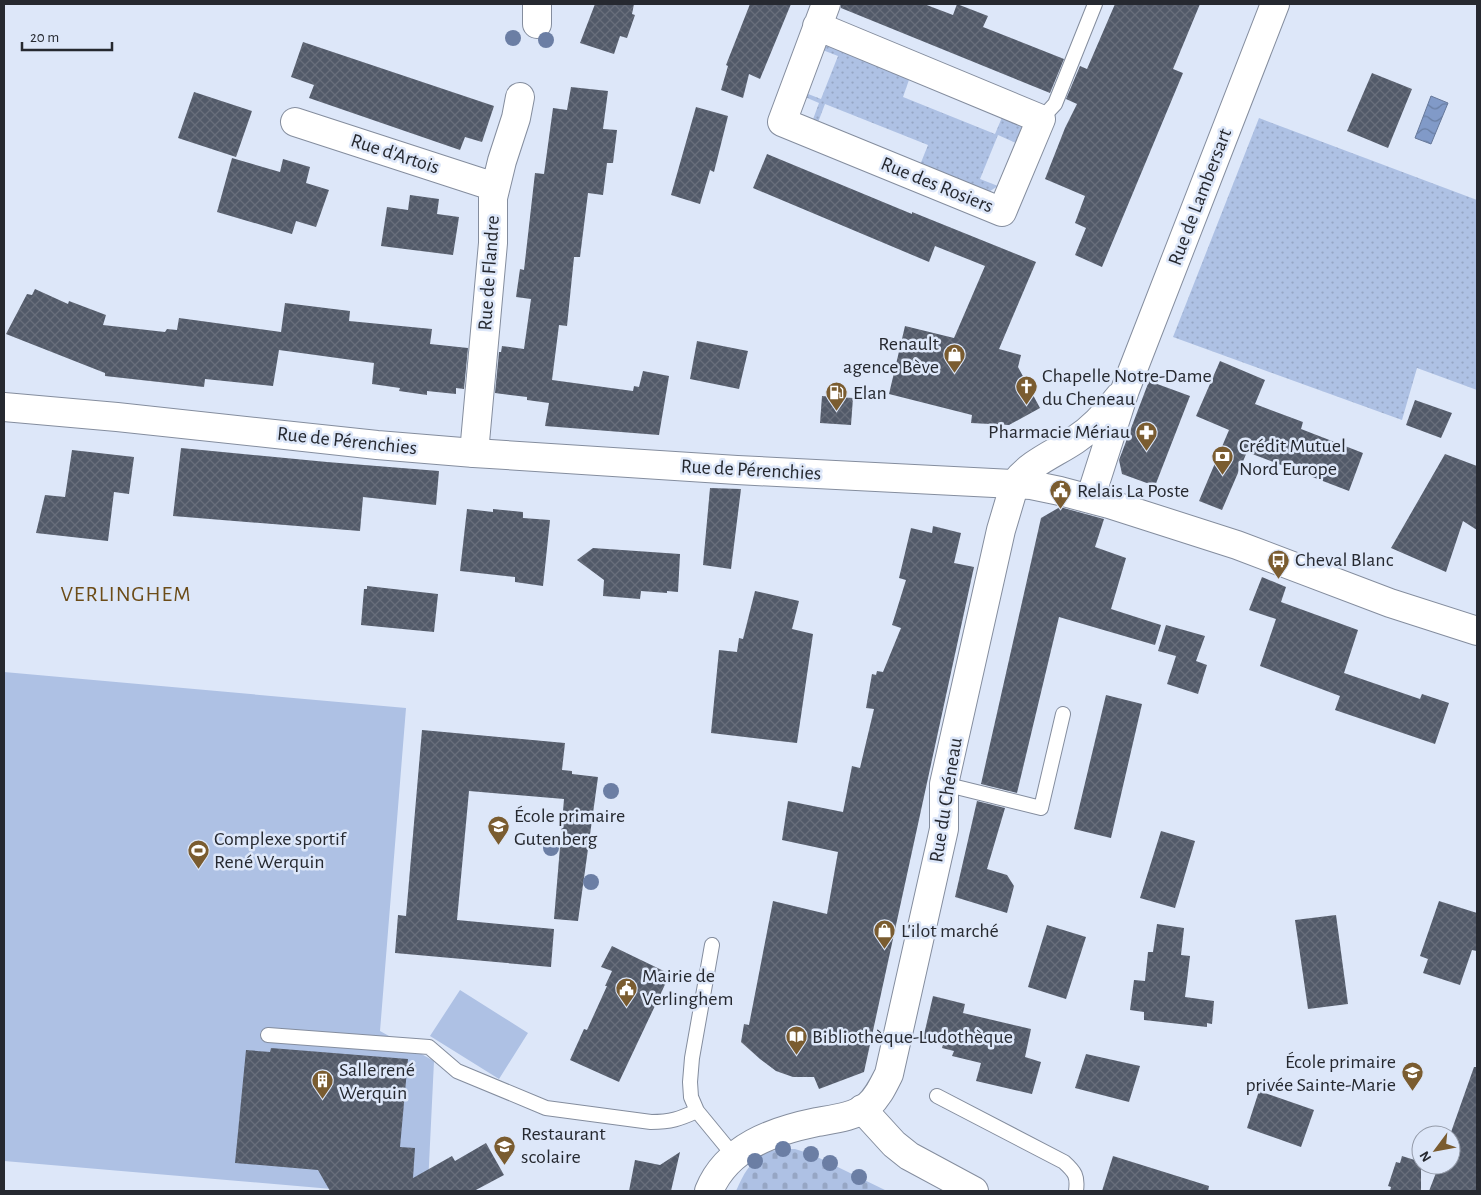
<svg xmlns="http://www.w3.org/2000/svg" width="1481" height="1195" font-family="'Alegreya Sans',sans-serif">
	<style>
		.green { fill: url(#green-dots) }
		.cemetery { fill: url(#cemetery-stones) }
		.pitch { fill: #aec1e4 }
		.water { fill: url(#water-waves); stroke: #66789a }
		.building { fill: url(#building-cross-hatch) }
		.lines { fill: none; stroke-linecap: round; stroke-linejoin: round }
		.service-casing { stroke: #848d9e; stroke-width: 16 }
		.minor-casing { stroke: #848d9e; stroke-width: 30 }
		.tertiary-casing { stroke: #848d9e; stroke-width: 30 }
		.secondary-casing { stroke: #848d9e; stroke-width: 30 }
		.service { stroke: #fff; stroke-width: 14 }
		.minor { stroke: #fff; stroke-width: 28 }
		.tertiary { stroke: #fff; stroke-width: 28 }
		.secondary { stroke: #fff; stroke-width: 28 }
		.tree { fill: #6b7ea4 }
		.labels { text-anchor: middle; dominant-baseline: central; stroke-width: 5; stroke-linejoin: round; paint-order: stroke }
		.street-label { font-size: 20px; fill: #262930; stroke: #dde7f9 }
		.poi-label { font-size: 20px; fill: #262930; stroke: #dde7f9; text-anchor: start }
		.quarter-label { font-size: 22px; letter-spacing: 1px; fill: #6c4c18; stroke: #dde7f9 }
	</style>
	<defs>
		<pattern id="green-dots" width="8" height="8" patternUnits="userSpaceOnUse" patternTransform="scale(1.25)"><rect width="8" height="8" fill="#aec1e4"/><path d="M2 2h.1M6 6h.1" fill="none" stroke="#96a6c4" stroke-width="1.8" stroke-linecap="round"/></pattern>
		<pattern id="cemetery-stones" width="16" height="16" patternUnits="userSpaceOnUse" patternTransform="scale(1.25)"><rect width="16" height="16" fill="#aec1e4"/><path d="M2 7V4a2 2 0 0 1 4 0v3zM10 15v-3a2 2 0 0 1 4 0v3z" fill="#96a6c4"/></pattern>
		<pattern id="water-waves" width="16" height="10" patternUnits="userSpaceOnUse" patternTransform="scale(1.25)"><rect width="16" height="10" fill="#819ac8"/><path d="M0 5q4-4 8 0t8 0" fill="none" stroke="#697ea3"/></pattern>
		<pattern id="building-cross-hatch" width="8" height="8" patternUnits="userSpaceOnUse" patternTransform="scale(1.25)"><rect width="8" height="8" fill="#525a69"/><path d="M0 0l8 8M0 8l8-8" fill="none" stroke="#686e7b"/></pattern>
	</defs>
	<rect width="100%" height="100%" fill="#dde7f9"/>
	<path class="green" d="M 827,43 L 910,77 L 903,97 L 995,134 L 1003,115 L 1022,126 L 1016,143 L 998,135 L 980,179 L 998,186 L 987,193 L 920,165 L 928,145 L 825,104 L 817,125 L 812,122 L 819,103 L 805,97 L 803,92 L 821,99 L 838,56 L 820,49 Z
		M 1259,118 L 1477,200 L 1477,390 L 1417,368 L 1402,420 L 1173,337 Z"/>
	<path class="cemetery" d="M 783,1149 L 795,1149 L 811,1154 L 887,1191 L 736,1191 C 746,1168 756,1151 783,1149 Z"/>
	<path class="pitch" d="M 4,672 L 406,708 L 380,1031 L 434,1061 L 428,1185 L 415,1191 L 355,1191 L 4,1161 Z
		M 460,990 L 528,1033 L 499,1079 L 430,1036 Z"/>
	<path class="water" d="M 1431,96 L 1448,103 L 1431,144 L 1415,138 Z"/>
	<path class="building" d="M 595,4 L 634,4 L 632,14 L 635,15 L 627,38 L 620,36 L 614,54 L 580,43 Z
		M 750,4 L 791,4 L 760,79 L 749,74 L 743,98 L 721,90 L 728,66 L 726,65 Z
		M 841,4 L 924,4 L 953,15 L 957,4 L 988,16 L 983,27 L 1064,59 L 1050,93 L 841,8 Z
		M 1115,4 L 1200,4 L 1173,69 L 1183,73 L 1102,267 L 1075,255 L 1086,228 L 1075,223 L 1085,196 L 1045,179 L 1065,128 L 1077,104 L 1066,99 L 1080,66 L 1087,69 Z
		M 303,42 L 494,106 L 482,142 L 465,137 L 460,150 L 309,98 L 314,85 L 291,77 Z
		M 1372,73 L 1412,89 L 1388,148 L 1347,131 Z
		M 571,87 L 608,91 L 603,129 L 617,130 L 613,163 L 607,163 L 603,195 L 588,193 L 580,257 L 574,257 L 567,326 L 559,325 L 552,380 L 633,391 L 634,386 L 639,387 L 643,371 L 669,376 L 659,435 L 545,426 L 549,403 L 527,400 L 527,397 L 495,393 L 499,352 L 501,352 L 502,346 L 524,349 L 531,299 L 516,297 L 520,269 L 524,270 L 535,173 L 544,174 L 553,108 L 567,110 Z
		M 194,92 L 252,111 L 236,157 L 178,138 Z
		M 696,107 L 728,116 L 714,172 L 710,170 L 700,204 L 671,195 Z
		M 767,154 L 912,214 L 912,212 L 1036,262 L 999,349 L 1021,355 L 1018,367 L 1040,408 L 1009,425 L 971,423 L 972,415 L 889,394 L 905,326 L 954,338 L 985,266 L 935,246 L 929,262 L 753,188 Z
		M 232,158 L 280,172 L 283,159 L 310,167 L 306,183 L 329,190 L 316,227 L 296,221 L 292,234 L 217,212 Z
		M 410,195 L 439,199 L 437,214 L 459,217 L 453,255 L 381,246 L 387,207 L 408,210 Z
		M 35,289 L 68,304 L 69,301 L 106,315 L 103,325 L 165,332 L 167,329 L 177,330 L 179,318 L 281,332 L 285,303 L 350,311 L 349,321 L 432,329 L 430,344 L 468,348 L 464,389 L 456,388 L 456,394 L 427,391 L 427,395 L 399,391 L 400,388 L 372,384 L 374,363 L 279,350 L 273,386 L 205,379 L 204,387 L 105,376 L 105,373 L 6,334 L 27,294 L 32,295 Z
		M 697,341 L 748,351 L 739,389 L 690,379 Z
		M 1220,361 L 1265,380 L 1255,404 L 1303,422 L 1301,429 L 1363,453 L 1349,491 L 1247,452 L 1222,510 L 1199,501 L 1229,430 L 1196,416 Z
		M 1149,381 L 1190,396 L 1155,486 L 1122,474 L 1119,460 Z
		M 822,396 L 853,398 L 851,425 L 820,423 Z
		M 1415,400 L 1452,413 L 1441,438 L 1406,425 Z
		M 181,448 L 327,462 L 439,471 L 436,505 L 363,497 L 360,531 L 173,516 Z
		M 72,450 L 134,457 L 129,494 L 114,492 L 108,541 L 36,533 L 45,495 L 65,497 Z
		M 1445,454 L 1477,466 L 1477,530 L 1463,521 L 1446,572 L 1391,548 Z
		M 710,488 L 741,489 L 731,569 L 703,565 Z
		M 1060,507 L 1104,519 L 1095,547 L 1126,558 L 1111,609 L 1161,625 L 1155,645 L 1059,617 L 1017,793 L 981,784 L 1041,518 Z
		M 467,509 L 493,512 L 493,509 L 523,512 L 523,518 L 550,520 L 543,586 L 515,582 L 515,577 L 460,571 Z
		M 933,526 L 961,533 L 954,563 L 974,567 L 864,1072 L 819,1089 L 814,1077 L 793,1077 L 776,1071 L 760,1059 L 741,1042 L 744,1024 L 749,1025 L 773,901 L 827,914 L 838,852 L 782,840 L 788,801 L 843,812 L 852,766 L 860,768 L 874,709 L 866,708 L 872,674 L 876,675 L 877,671 L 883,672 L 901,628 L 892,625 L 906,580 L 899,578 L 911,528 L 932,533 Z
		M 593,548 L 680,554 L 678,592 L 667,591 L 667,593 L 641,591 L 640,599 L 603,596 L 604,580 L 577,560 Z
		M 1262,577 L 1286,587 L 1281,602 L 1358,630 L 1344,673 L 1420,699 L 1422,694 L 1449,703 L 1435,744 L 1335,710 L 1340,696 L 1260,666 L 1276,619 L 1249,610 Z
		M 367,586 L 438,594 L 434,632 L 361,625 L 364,589 L 367,589 Z
		M 755,591 L 799,601 L 792,629 L 813,634 L 797,743 L 711,733 L 719,650 L 737,652 L 739,638 L 743,639 Z
		M 1166,625 L 1205,636 L 1196,661 L 1207,665 L 1198,694 L 1167,684 L 1176,656 L 1158,651 Z
		M 1106,695 L 1142,704 L 1111,838 L 1074,829 Z
		M 422,730 L 565,743 L 562,770 L 572,771 L 572,774 L 598,777 L 578,921 L 554,919 L 564,799 L 469,791 L 457,920 L 554,929 L 551,967 L 395,953 L 398,915 L 406,916 Z
		M 977,801 L 1005,808 L 987,869 L 1007,875 L 1014,886 L 1007,913 L 955,897 Z
		M 1161,831 L 1195,841 L 1175,908 L 1140,898 Z
		M 1439,901 L 1477,913 L 1477,951 L 1472,950 L 1460,985 L 1423,973 L 1428,959 L 1420,956 Z
		M 1336,915 L 1348,1004 L 1308,1009 L 1295,920 Z
		M 1157,924 L 1184,928 L 1181,955 L 1190,956 L 1185,997 L 1214,1001 L 1212,1024 L 1207,1023 L 1207,1027 L 1144,1020 L 1144,1012 L 1130,1010 L 1134,980 L 1145,981 L 1148,952 L 1153,952 Z
		M 1047,925 L 1086,937 L 1066,999 L 1028,987 Z
		M 612,946 L 670,974 L 619,1082 L 570,1060 L 584,1029 L 587,1030 L 607,986 L 605,986 L 612,971 L 601,967 Z
		M 933,996 L 965,1004 L 963,1013 L 1031,1029 L 1025,1057 L 1041,1062 L 1032,1094 L 976,1081 L 981,1063 L 952,1056 L 954,1051 L 942,1048 L 943,1044 L 923,1039 Z
		M 271,1048 L 408,1059 L 400,1147 L 415,1148 L 413,1178 L 452,1156 L 455,1161 L 486,1143 L 504,1175 L 474,1191 L 330,1191 L 318,1170 L 235,1163 L 246,1050 L 270,1052 Z
		M 1086,1054 L 1140,1066 L 1129,1102 L 1075,1088 Z
		M 1474,1067 L 1477,1067 L 1477,1191 L 1429,1191 L 1439,1165 L 1451,1165 L 1451,1135 L 1450,1135 Z
		M 1259,1091 L 1314,1110 L 1301,1147 L 1247,1128 Z
		M 680,1152 L 671,1191 L 629,1191 L 635,1160 L 660,1165 Z
		M 1113,1156 L 1209,1186 L 1208,1191 L 1102,1191 Z
		M 1402,1156 L 1421,1162 L 1421,1191 L 1390,1191 L 1391,1187 L 1388,1186 L 1396,1162 L 1400,1163 Z"/>
	<g class="lines">
		<defs>
			<path id="service" d="M 1041,119 L 1055,104 L 1095,4
				M 944,784 L 1041,808 L 1063,714
				M 712,945 L 692,1058 L 690,1082 L 691,1097 L 697,1111 L 734,1156
				M 268,1035 L 429,1047 L 457,1071 L 546,1108 L 651,1122 C 671,1122 679,1119 697,1111
				M 937,1096 L 1064,1162 C 1075,1172 1078,1176 1076,1191"/>
			<path id="minor" d="M 537,24 L 537,4
				M 817,26 L 1041,119 L 1002,212 L 782,122 L 826,4
				M 295,122 L 495,187
				M 474,453 L 493,243 L 493,198 L 502,161 L 516,118 L 520,97
				M 862,1109 L 894,1144 L 909,1156 L 974,1191"/>
			<path id="tertiary" d="M 709,1191 C 727,1147 773,1131 817,1122 C 834,1119 854,1117 868,1106 C 878,1097 883,1086 889,1074 L 944,829 L 944,784 L 1001,530 L 1015,483"/>
			<path id="secondary" d="M 4,407 L 117,417 L 377,445 L 474,453 L 737,470 L 1031,485 L 1060,491 L 1109,504 L 1237,545 L 1390,603 L 1477,631
				M 1015,483 C 1030,463 1054,454 1075,440 C 1092,429 1106,414 1119,397
				M 1090,499 L 1125,390 L 1275,4"/>
		</defs>
		<use href="#service" class="service-casing"/>
		<use href="#minor" class="minor-casing"/>
		<use href="#tertiary" class="tertiary-casing"/>
		<use href="#secondary" class="secondary-casing"/>
		<use href="#service" class="service"/>
		<use href="#minor" class="minor"/>
		<use href="#tertiary" class="tertiary"/>
		<use href="#secondary" class="secondary"/>
	</g>
	<g class="tree">
		<circle cx="513" cy="38" r="8"/>
		<circle cx="546" cy="40" r="8"/>
		<circle cx="611" cy="791" r="8"/>
		<circle cx="551" cy="848" r="8"/>
		<circle cx="591" cy="882" r="8"/>
		<circle cx="783" cy="1149" r="8"/>
		<circle cx="811" cy="1154" r="8"/>
		<circle cx="755" cy="1161" r="8"/>
		<circle cx="830" cy="1163" r="8"/>
		<circle cx="859" cy="1177" r="8"/>
	</g>
	<defs>
		<symbol id="shop-pin" viewBox="-11 -11 22 30"><path d="M0 17L-7.5 6A9.5 9.5 0 1 1 7.5 6Z" fill="#7a5c30" stroke="#dde7f9"/><path d="M-5-2.5h2.3a2.7 3.5 0 0 1 5.4 0H5L5.5 6h-11ZM-1.5-2.5h3a1.5 2.3 0 0 0-3 0Z" fill="#fff"/></symbol>
		<symbol id="church-pin" viewBox="-11 -11 22 30"><path d="M0 17L-7.5 6A9.5 9.5 0 1 1 7.5 6Z" fill="#7a5c30" stroke="#dde7f9"/><path d="M-1.2-6h2.4v3.5h3.3v2.4h-3.3V6h-2.4V-.1h-3.3v-2.4h3.3Z" fill="#fff"/></symbol>
		<symbol id="fuel-pin" viewBox="-11 -11 22 30"><path d="M0 17L-7.5 6A9.5 9.5 0 1 1 7.5 6Z" fill="#7a5c30" stroke="#dde7f9"/><path d="M-5.5-6h7V0h2V4h1.3V-2.5L3-4.5l.8-.8L6-3V5H2.5V1h-1V6h-7ZM-4.2-4.7v3.2H.2V-4.7Z" fill="#fff"/></symbol>
		<symbol id="pharmacy-pin" viewBox="-11 -11 22 30"><path d="M0 17L-7.5 6A9.5 9.5 0 1 1 7.5 6Z" fill="#7a5c30" stroke="#dde7f9"/><path d="M-2-6h4v4h4v4h-4v4h-4v-4h-4v-4h4Z" fill="#fff"/></symbol>
		<symbol id="bank-pin" viewBox="-11 -11 22 30"><path d="M0 17L-7.5 6A9.5 9.5 0 1 1 7.5 6Z" fill="#7a5c30" stroke="#dde7f9"/><path d="M-6-4H6V4H-6ZM0-2.3a2.3 2.3 0 1 0 0 4.6a2.3 2.3 0 1 0 0-4.6Z" fill="#fff"/></symbol>
		<symbol id="civic-pin" viewBox="-11 -11 22 30"><path d="M0 17L-7.5 6A9.5 9.5 0 1 1 7.5 6Z" fill="#7a5c30" stroke="#dde7f9"/><path d="M-.6-6.5H3V-4.5H.6V-3L4-1V1h2V6H-6V1h2V-1L-.6-3ZM-1.2 2.5V6h2.4V2.5Z" fill="#fff"/></symbol>
		<symbol id="bus-pin" viewBox="-11 -11 22 30"><path d="M0 17L-7.5 6A9.5 9.5 0 1 1 7.5 6Z" fill="#7a5c30" stroke="#dde7f9"/><path d="M-5-6H5V4H4V6H2V4H-2V6H-4V4H-5ZM-3.5-4V0h7V-4ZM-3.5 1.2v1.5H-2V1.2ZM2 1.2v1.5H3.5V1.2Z" fill="#fff"/></symbol>
		<symbol id="school-pin" viewBox="-11 -11 22 30"><path d="M0 17L-7.5 6A9.5 9.5 0 1 1 7.5 6Z" fill="#7a5c30" stroke="#dde7f9"/><path d="M0-5L7-2L0 1L-7-2ZM-4 1L0 2.5L4 1V4Q0 6-4 4Z" fill="#fff"/></symbol>
		<symbol id="stadium-pin" viewBox="-11 -11 22 30"><path d="M0 17L-7.5 6A9.5 9.5 0 1 1 7.5 6Z" fill="#7a5c30" stroke="#dde7f9"/><path d="M0-5a6.5 5 0 1 0 0 10a6.5 5 0 1 0 0-10ZM-3.5-1.8h7v3.6h-7Z" fill="#fff"/></symbol>
		<symbol id="library-pin" viewBox="-11 -11 22 30"><path d="M0 17L-7.5 6A9.5 9.5 0 1 1 7.5 6Z" fill="#7a5c30" stroke="#dde7f9"/><path d="M-6-4Q-3-5.5-.7-3.5V5Q-3 3-6 4ZM6-4Q3-5.5 .7-3.5V5Q3 3 6 4Z" fill="#fff"/></symbol>
		<symbol id="building-pin" viewBox="-11 -11 22 30"><path d="M0 17L-7.5 6A9.5 9.5 0 1 1 7.5 6Z" fill="#7a5c30" stroke="#dde7f9"/><path d="M-4-6H4V6H1V3H-1V6H-4ZM-2.5-4.3h1.7v1.8h-1.7ZM.8-4.3h1.7v1.8H.8ZM-2.5-1h1.7V.8h-1.7ZM.8-1h1.7V.8H.8Z" fill="#fff"/></symbol>
	</defs>
	<g fill-rule="evenodd">
		<use href="#shop-pin" x="942" y="342" width="25" height="34"/>
		<use href="#church-pin" x="1014" y="374" width="25" height="34"/>
		<use href="#fuel-pin" x="824" y="380" width="25" height="34"/>
		<use href="#pharmacy-pin" x="1134" y="420" width="25" height="34"/>
		<use href="#bank-pin" x="1210" y="444" width="25" height="34"/>
		<use href="#civic-pin" x="1048" y="478" width="25" height="34"/>
		<use href="#bus-pin" x="1266" y="548" width="25" height="34"/>
		<use href="#school-pin" x="486" y="814" width="25" height="34"/>
		<use href="#stadium-pin" x="186" y="838" width="25" height="34"/>
		<use href="#shop-pin" x="872" y="918" width="25" height="34"/>
		<use href="#civic-pin" x="614" y="976" width="25" height="34"/>
		<use href="#library-pin" x="784" y="1024" width="25" height="34"/>
		<use href="#school-pin" x="1400" y="1060" width="25" height="34"/>
		<use href="#building-pin" x="310" y="1068" width="25" height="34"/>
		<use href="#school-pin" x="492" y="1134" width="25" height="34"/>
	</g>
	<g class="labels">
		<g class="street-label">
			<text transform="translate(395 154) rotate(18)">Rue d'Artois</text>
			<text transform="translate(937 185) rotate(22)">Rue des Rosiers</text>
			<text transform="translate(1200 197) rotate(-69)">Rue de Lambersart</text>
			<text transform="translate(489 273) rotate(-86)">Rue de Flandre</text>
			<text transform="translate(347 441) rotate(6)">Rue de Pérenchies</text>
			<text transform="translate(751 470) rotate(3)">Rue de Pérenchies</text>
			<text transform="translate(946 800) rotate(-81)">Rue du Chéneau</text>
		</g>
		<g class="poi-label">
			<text x="939" y="344" text-anchor="end">Renault<tspan x="939" dy="23">agence Bève</tspan></text>
			<text x="1042" y="376">Chapelle Notre-Dame<tspan x="1042" dy="23">du Cheneau</tspan></text>
			<text x="853" y="393">Elan</text>
			<text x="1130" y="432" text-anchor="end">Pharmacie Mériau</text>
			<text x="1239" y="446">Crédit Mutuel<tspan x="1239" dy="23">Nord Europe</tspan></text>
			<text x="1077" y="491">Relais La Poste</text>
			<text x="1295" y="560">Cheval Blanc</text>
			<text x="514" y="816">École primaire<tspan x="514" dy="23">Gutenberg</tspan></text>
			<text x="214" y="839">Complexe sportif<tspan x="214" dy="23">René Werquin</tspan></text>
			<text x="901" y="931">L'ilot marché</text>
			<text x="642" y="976">Mairie de<tspan x="642" dy="23">Verlinghem</tspan></text>
			<text x="812" y="1037">Bibliothèque-Ludothèque</text>
			<text x="1396" y="1062" text-anchor="end">École primaire<tspan x="1396" dy="23">privée Sainte-Marie</tspan></text>
			<text x="339" y="1070">Salle rené<tspan x="339" dy="23">Werquin</tspan></text>
			<text x="521" y="1134">Restaurant<tspan x="521" dy="23">scolaire</tspan></text>
		</g>
		<g class="quarter-label">
			<text x="126" y="594">VERLINGHEM</text>
		</g>
	</g>
	<rect width="1481" height="1195" fill="none" stroke="#262930" stroke-width="10"/>
	<g transform="translate(1436 1150) rotate(238)"><circle r="24" fill="#dde7f9" stroke="#949ba9"/>
	<path d="M0-4L9 19L0 12L-9 19Z" fill="#7a5c30"/>
	<text y="-8" font-size="14" font-weight="bold" text-anchor="middle" fill="#262930">N</text>
	</g>
	<path d="M22 42v8h90v-8" fill="none" stroke="#262930" stroke-width="2.5"/>
	<text x="30" y="42" font-size="15" fill="#262930" stroke="#dde7f9" stroke-width="4" paint-order="stroke">20 m</text>
</svg>
